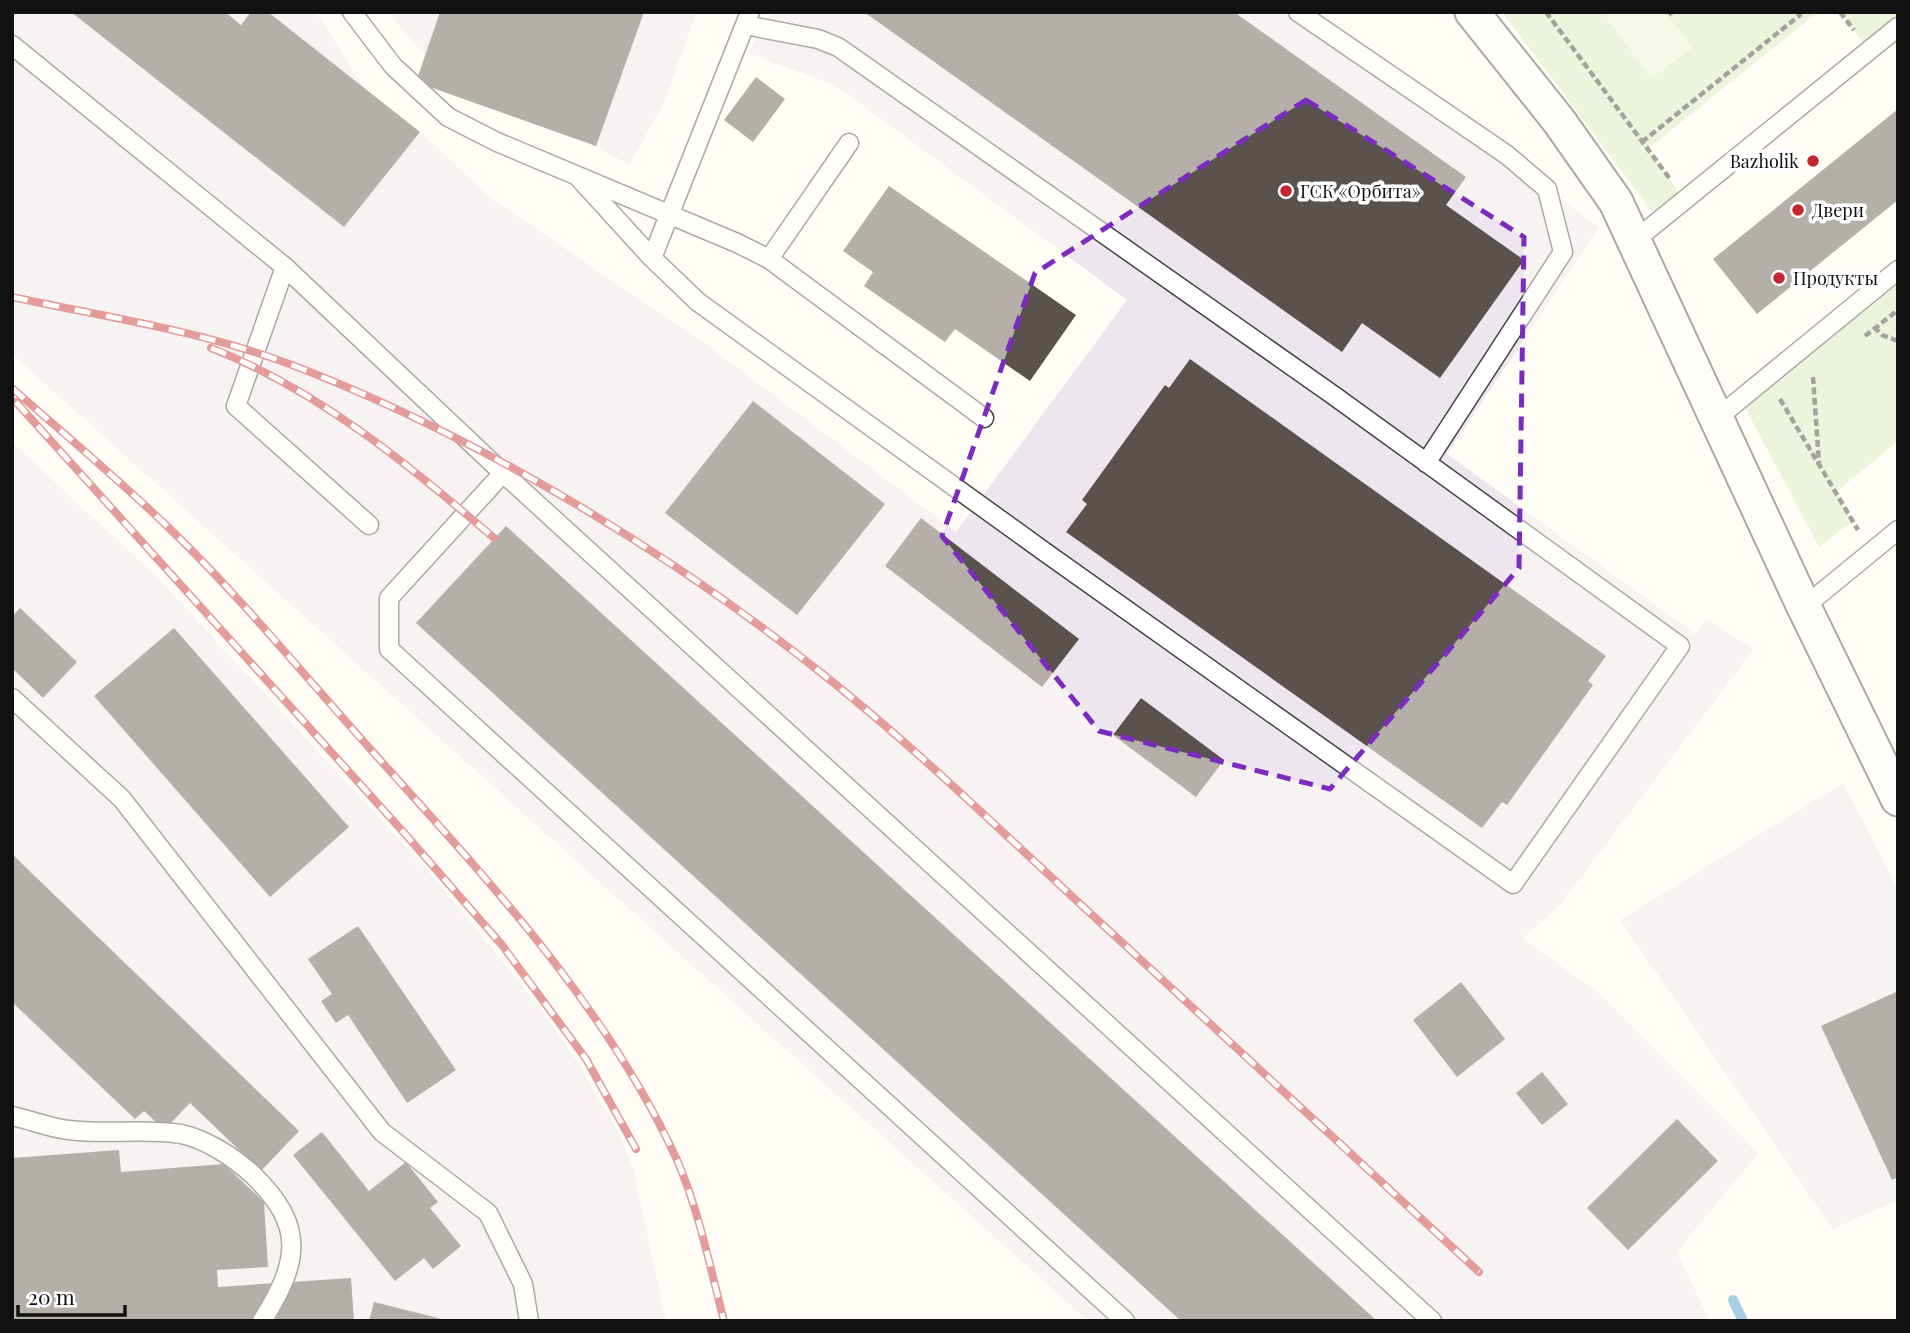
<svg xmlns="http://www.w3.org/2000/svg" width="1910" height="1333" font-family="'Playfair Display',serif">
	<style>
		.industrial { fill: #eee6ef }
		.green { fill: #d5ebbd }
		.pitch { fill: #e6f2cf }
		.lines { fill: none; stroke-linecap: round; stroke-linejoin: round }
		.stream { stroke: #3f96cf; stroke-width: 10 }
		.building { fill: #5a524d }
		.lane-casing { stroke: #444; stroke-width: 21 }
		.street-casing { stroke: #444; stroke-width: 37 }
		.path { stroke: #333; stroke-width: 4.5; stroke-dasharray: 7 3.5; stroke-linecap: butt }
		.lane { stroke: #fff; stroke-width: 18 }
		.street { stroke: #fff; stroke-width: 33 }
		.rail-casing { stroke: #c4262e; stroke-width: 8 }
		.rail { stroke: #fff; stroke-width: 5; stroke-dasharray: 16; stroke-linecap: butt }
		.marked { fill: none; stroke: #7b2cbf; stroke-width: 5; stroke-dasharray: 14 9; stroke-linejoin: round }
		.poi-dot { fill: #c4262e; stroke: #fff; stroke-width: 2.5 }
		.labels { text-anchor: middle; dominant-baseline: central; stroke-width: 7; stroke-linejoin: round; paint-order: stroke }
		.poi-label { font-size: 18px; fill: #111; stroke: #fff; text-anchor: start }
	</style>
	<rect width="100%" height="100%" fill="#fffdf5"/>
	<path class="industrial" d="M 12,12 L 316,12 L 365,89 L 420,132 L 493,200 L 696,337 L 956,532 L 1127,300 L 835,85 L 747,53 L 772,12 L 1300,12 L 1599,227 L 1447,454 L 1695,634 L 1706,619 L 1754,649 L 1559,906 L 1523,939 L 1603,996 L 1758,1153 L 1677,1252 L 1710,1321 L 1088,1321 L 12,354 Z
		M 388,12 L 697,12 L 663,105 L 629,165 L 595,146 L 416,82 L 425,56 Z
		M 12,442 L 159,579 L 431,874 L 538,1005 L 579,1064 L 620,1135 L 634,1171 L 666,1321 L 12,1321 Z
		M 1843,783 L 1898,890 L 1898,1200 L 1833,1229 L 1620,920 Z"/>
	<path class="green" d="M 1502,12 L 1603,12 L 1651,78 L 1692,48 L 1666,12 L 1818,12 L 1648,149 L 1680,193 L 1654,214 Z
		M 1840,12 L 1898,12 L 1898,17 L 1864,44 Z
		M 1898,270 L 1898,441 L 1836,492 L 1853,521 L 1819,547 L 1741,400 Z"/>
	<path class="pitch" d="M 1603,12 L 1666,12 L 1693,48 L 1651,78 Z"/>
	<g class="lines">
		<path class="stream" d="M 1733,1300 L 1743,1321"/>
	</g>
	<path class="building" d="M 71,12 L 225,12 L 241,25 L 251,12 L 268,12 L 420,132 L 344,227 Z
		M 440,12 L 644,12 L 596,146 L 416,82 Z
		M 864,12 L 1234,12 L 1466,177 L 1446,205 L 1524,260 L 1440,378 L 1362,323 L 1342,352 Z
		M 756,77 L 785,99 L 753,142 L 724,120 Z
		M 1898,109 L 1898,200 L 1757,314 L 1713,259 Z
		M 889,186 L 1076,315 L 1030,381 L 955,329 L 945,342 L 864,286 L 873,272 L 843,251 Z
		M 1190,359 L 1606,656 L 1588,681 L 1593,685 L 1507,805 L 1502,802 L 1482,828 L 1066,532 L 1087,504 L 1082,500 L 1165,385 L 1169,388 Z
		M 753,401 L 885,504 L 797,615 L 665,513 Z
		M 921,518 L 1079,639 L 1042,687 L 885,566 Z
		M 506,526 L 1377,1321 L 1181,1321 L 416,623 Z
		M 20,608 L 77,662 L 43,698 L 12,668 L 12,617 Z
		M 174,628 L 349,827 L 270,897 L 94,696 Z
		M 1141,698 L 1224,760 L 1196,797 L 1113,735 Z
		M 12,854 L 299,1131 L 261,1171 L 190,1103 L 164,1130 L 144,1111 L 135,1119 L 12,1002 Z
		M 358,926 L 456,1070 L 407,1103 L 348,1015 L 336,1023 L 321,1001 L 332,994 L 308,959 Z
		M 1461,982 L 1505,1039 L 1457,1077 L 1413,1020 Z
		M 1896,992 L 1898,1177 L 1892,1180 L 1821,1026 Z
		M 1542,1072 L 1568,1104 L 1542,1125 L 1516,1093 Z
		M 1677,1119 L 1718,1161 L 1628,1250 L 1587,1208 Z
		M 322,1132 L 369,1191 L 406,1162 L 438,1202 L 430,1208 L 461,1246 L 433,1269 L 424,1258 L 395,1281 L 293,1155 Z
		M 119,1150 L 121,1172 L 224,1164 L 264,1202 L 268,1267 L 217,1270 L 218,1287 L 351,1278 L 354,1321 L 12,1321 L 12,1158 Z
		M 374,1302 L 446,1320 L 446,1321 L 369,1321 Z"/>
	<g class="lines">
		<defs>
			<path id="lane" d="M 352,12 L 393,66 L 448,117 L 497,142 L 737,243 L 769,259 L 984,418
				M 1298,12 L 1507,155 L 1547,189 L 1563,252 L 1426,463
				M 12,45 L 285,267 L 503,473
				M 578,177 L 652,258 L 698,302 L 1049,555 L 1513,884 L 1680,646 L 1333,395 L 838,47 L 818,39 L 745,25
				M 1634,241 L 1898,27
				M 652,258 L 750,12
				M 769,259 L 849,143
				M 285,267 L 236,406 L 369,525
				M 1716,419 L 1898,270
				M 1804,607 L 1898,530
				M 12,698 L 122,799 L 382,1132 L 488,1213 L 523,1284 L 529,1321
				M 12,1116 C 31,1120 50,1128 69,1130 C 105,1135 144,1128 181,1134 C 206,1139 235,1158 254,1176 C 306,1227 299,1262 262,1321
				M 1125,1321 L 389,649 L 389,598 L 503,473 L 1432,1321"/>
			<path id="street" d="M 1472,12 L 1559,121 L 1616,202 L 1804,607 L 1898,799"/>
		</defs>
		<use href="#lane" class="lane-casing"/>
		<use href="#street" class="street-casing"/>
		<path class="path" d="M 1546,12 L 1670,179
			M 1840,12 L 1854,30
			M 1669,15 L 1672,12
			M 1642,142 L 1800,15 L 1797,12
			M 1874,327 L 1882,335 L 1898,341
			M 1865,336 L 1898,310
			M 1813,377 L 1819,463
			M 1780,399 L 1858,530"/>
		<use href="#lane" class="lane"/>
		<use href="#street" class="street"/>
		<defs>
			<path id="rail" d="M 12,297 C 106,317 202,331 292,365 C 474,434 668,551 820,672 C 919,750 1009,839 1102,924 C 1228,1040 1353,1156 1479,1272
				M 211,348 C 318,390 408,464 494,538
				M 12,388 C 64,434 118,479 168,527 C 247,603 316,690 390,771 C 497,890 610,1013 677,1160 C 699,1211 710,1267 724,1321
				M 16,402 L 406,835 L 502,945 L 586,1059 L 636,1149"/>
		</defs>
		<use href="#rail" class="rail-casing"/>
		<use href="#rail" class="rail"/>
	</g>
	<path d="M0 0H1910V1333H0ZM 1306,100 L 1524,237 L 1519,568 L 1330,789 L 1099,731 L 942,536 L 1035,273 Z" fill="#fffdf5" fill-opacity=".55" fill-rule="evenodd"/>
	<path class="marked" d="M 1306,100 L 1524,237 L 1519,568 L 1330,789 L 1099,731 L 942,536 L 1035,273 Z"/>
	<g class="poi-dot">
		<circle cx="1813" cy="161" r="7"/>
		<circle cx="1286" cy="191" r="7"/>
		<circle cx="1798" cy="210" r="7"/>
		<circle cx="1779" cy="278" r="7"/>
	</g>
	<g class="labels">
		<g class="poi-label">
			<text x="1799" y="161" text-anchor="end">Bazholik</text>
			<text x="1300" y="191">ГСК «Орбита»</text>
			<text x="1812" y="210">Двери</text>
			<text x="1793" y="278">Продукты</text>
		</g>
	</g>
	<rect width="1910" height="1333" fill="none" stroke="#111111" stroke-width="28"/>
	<path d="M18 1305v10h107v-10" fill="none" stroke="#111111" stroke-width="3.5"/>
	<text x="28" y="1305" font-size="21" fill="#111111" stroke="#ffffff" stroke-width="5" paint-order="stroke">20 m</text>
</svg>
